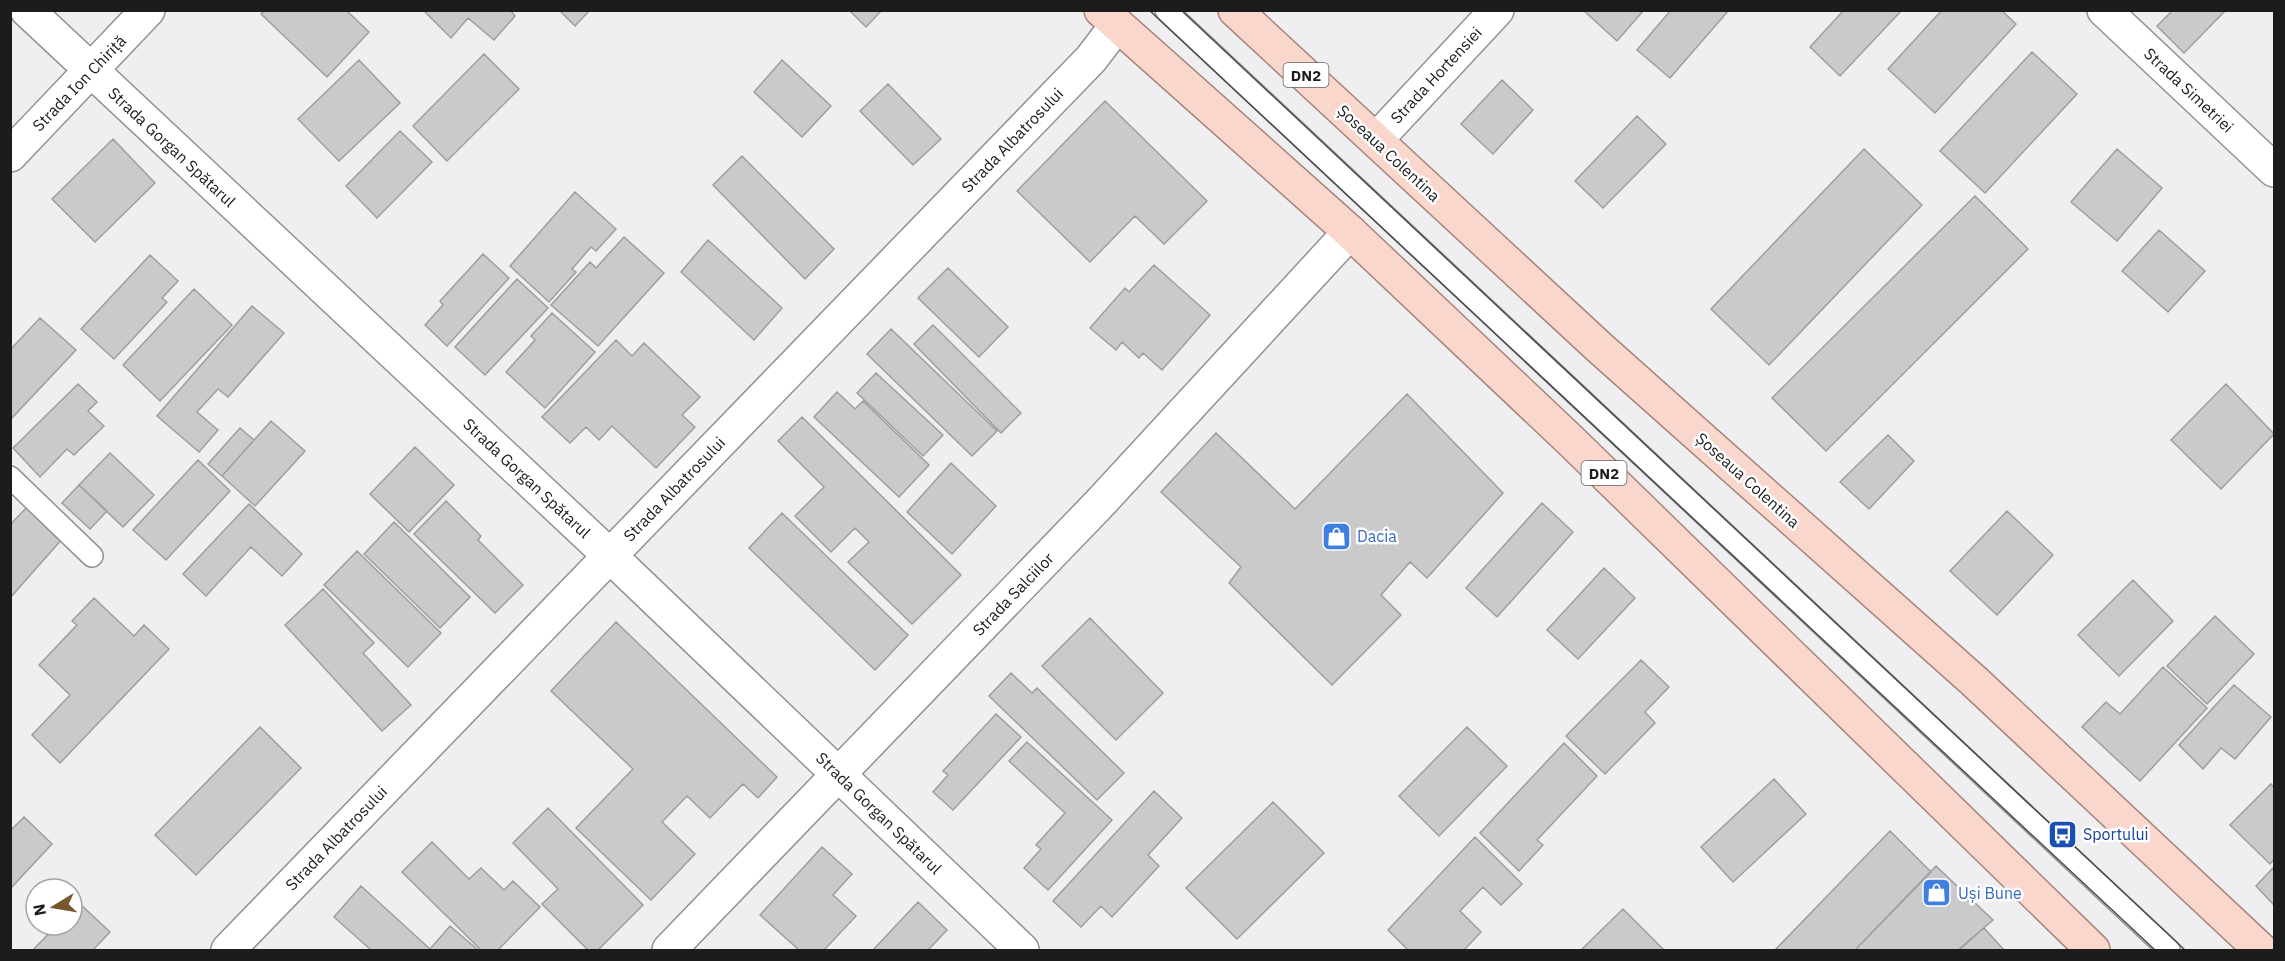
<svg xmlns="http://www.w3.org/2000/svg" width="2285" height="961" font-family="'IBM Plex Sans',sans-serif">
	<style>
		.building { fill: #cacacc; stroke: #9e9ea0; stroke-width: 1.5 }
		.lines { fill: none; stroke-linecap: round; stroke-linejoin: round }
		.service-casing { stroke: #929294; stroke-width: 24 }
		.minor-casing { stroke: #929294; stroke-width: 36 }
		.tertiary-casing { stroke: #929294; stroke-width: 36 }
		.primary-casing { stroke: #a98479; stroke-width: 36 }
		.service { stroke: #fff; stroke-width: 21 }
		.minor { stroke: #fff; stroke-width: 33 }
		.tertiary { stroke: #fff; stroke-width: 33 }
		.primary { stroke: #f9d7cd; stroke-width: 33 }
		.tram { stroke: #4b4b4d; stroke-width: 1.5 }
		.labels { text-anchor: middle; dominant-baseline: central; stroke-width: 5; stroke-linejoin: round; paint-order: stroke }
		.shield { fill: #fff; stroke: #606061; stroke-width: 1.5 }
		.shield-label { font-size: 15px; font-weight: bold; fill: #1c1c1d }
		.street-label { font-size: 16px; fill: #1c1c1d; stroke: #fff }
		.shop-label { font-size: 16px; fill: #366cbe; stroke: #fff; text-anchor: start }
		.transit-label { font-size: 16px; fill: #164399; stroke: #fff; text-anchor: start }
	</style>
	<rect width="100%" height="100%" fill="#efeff2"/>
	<path class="building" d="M 265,10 L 346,10 L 369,32 L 327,77 L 261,14 Z
		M 423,10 L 510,10 L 515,16 L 494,40 L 468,18 L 451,38 Z
		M 559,10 L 590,10 L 575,26 Z
		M 849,10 L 882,10 L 866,27 Z
		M 1583,10 L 1644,10 L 1617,41 Z
		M 1671,10 L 1729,10 L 1670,78 L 1637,50 Z
		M 1844,10 L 1902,10 L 1840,76 L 1810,47 Z
		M 1942,10 L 2001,10 L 2016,24 L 1935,113 L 1888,69 Z
		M 2173,10 L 2226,10 L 2184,53 L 2157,26 Z
		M 2032,52 L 2077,94 L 1985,193 L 1940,151 Z
		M 484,54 L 519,89 L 447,161 L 413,126 Z
		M 359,60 L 400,103 L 339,161 L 298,119 Z
		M 782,60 L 831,106 L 802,137 L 754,92 Z
		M 1502,80 L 1533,110 L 1493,154 L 1461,124 Z
		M 888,84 L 941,139 L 913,165 L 860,111 Z
		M 1105,101 L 1207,201 L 1164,244 L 1135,216 L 1090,262 L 1017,191 Z
		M 1637,116 L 1666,144 L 1603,208 L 1575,181 Z
		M 400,131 L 432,162 L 377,218 L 346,186 Z
		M 113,139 L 155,183 L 95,242 L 52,199 Z
		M 1864,149 L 1922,205 L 1769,365 L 1711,309 Z
		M 2117,149 L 2162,188 L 2117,241 L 2071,202 Z
		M 742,156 L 834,249 L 805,279 L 713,185 Z
		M 575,192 L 616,229 L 596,251 L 591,247 L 572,269 L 576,272 L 549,302 L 510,266 Z
		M 1975,196 L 2028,249 L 1826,451 L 1772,398 Z
		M 2159,230 L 2205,271 L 2168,312 L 2122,271 Z
		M 624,237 L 664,273 L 598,346 L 551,305 L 590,262 L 596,268 Z
		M 708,240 L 782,308 L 754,340 L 681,272 Z
		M 483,254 L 509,278 L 447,346 L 425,325 L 443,305 L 440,301 Z
		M 150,255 L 178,281 L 162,298 L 167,302 L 114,359 L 81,329 Z
		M 1154,265 L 1210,315 L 1162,370 L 1143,353 L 1139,358 L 1122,342 L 1116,350 L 1090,328 L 1125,288 L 1129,292 Z
		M 948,268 L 1008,327 L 979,357 L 918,298 Z
		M 517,279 L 548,308 L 485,375 L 455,347 Z
		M 194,289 L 232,325 L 160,401 L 123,365 Z
		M 252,306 L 284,333 L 228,397 L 218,389 L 197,412 L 218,430 L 199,452 L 157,416 Z
		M 552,313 L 595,352 L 545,408 L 506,372 L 535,340 L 531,336 Z
		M 40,318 L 76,350 L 10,420 L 10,350 Z
		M 933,325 L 1021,413 L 1001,433 L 914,344 Z
		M 891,329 L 997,431 L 972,456 L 867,354 Z
		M 616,340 L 632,356 L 644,343 L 700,397 L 682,415 L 695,427 L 656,468 L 612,426 L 599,440 L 586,427 L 570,443 L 542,417 Z
		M 876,373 L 943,435 L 923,456 L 857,393 Z
		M 78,384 L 97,402 L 88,411 L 104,426 L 74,455 L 67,449 L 40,477 L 13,448 Z
		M 2226,384 L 2274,434 L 2221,489 L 2171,440 Z
		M 837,392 L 855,409 L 863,401 L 929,465 L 899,497 L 814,417 Z
		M 1407,394 L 1503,493 L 1427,578 L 1410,562 L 1381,595 L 1401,615 L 1332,685 L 1229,583 L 1241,567 L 1161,492 L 1216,433 L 1295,509 Z
		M 802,417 L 961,575 L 912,624 L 848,562 L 869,542 L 855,528 L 831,552 L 795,516 L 824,487 L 778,441 Z
		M 271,421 L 305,451 L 255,506 L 222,476 Z
		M 240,428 L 254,440 L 222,476 L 208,464 Z
		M 1888,435 L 1914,461 L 1869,509 L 1840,482 Z
		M 415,447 L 454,485 L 409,532 L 370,494 Z
		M 110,453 L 154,495 L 123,527 L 79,485 Z
		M 198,460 L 230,491 L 166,560 L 133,530 Z
		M 951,463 L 996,506 L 952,554 L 907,512 Z
		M 79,485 L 107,511 L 90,529 L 62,503 Z
		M 446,501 L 481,536 L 478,540 L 523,585 L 495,613 L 414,534 Z
		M 1542,503 L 1573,532 L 1497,617 L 1466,588 Z
		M 249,504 L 302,554 L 282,576 L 251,547 L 206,596 L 183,574 Z
		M 27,507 L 63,538 L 10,598 L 10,525 Z
		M 2007,511 L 2053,555 L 1997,615 L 1950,571 Z
		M 782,513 L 908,635 L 875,670 L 749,548 Z
		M 394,522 L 470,597 L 440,628 L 364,554 Z
		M 357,551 L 441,633 L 408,667 L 324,585 Z
		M 1604,568 L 1635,598 L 1578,659 L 1547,630 Z
		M 2133,580 L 2173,621 L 2119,676 L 2078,635 Z
		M 323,589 L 374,643 L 363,653 L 411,705 L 382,731 L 285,625 Z
		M 94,598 L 134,636 L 144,625 L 169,649 L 60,763 L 32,735 L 70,695 L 39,665 L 77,625 L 72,621 Z
		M 2215,616 L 2254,654 L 2207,704 L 2167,666 Z
		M 1090,618 L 1163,693 L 1116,740 L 1042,666 Z
		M 616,622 L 777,777 L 758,798 L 743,784 L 710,818 L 687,796 L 662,822 L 695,854 L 651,900 L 576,828 L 633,769 L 551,691 Z
		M 1641,660 L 1669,687 L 1645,712 L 1655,723 L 1605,774 L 1566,736 Z
		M 2163,667 L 2207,708 L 2140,781 L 2082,727 L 2106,702 L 2120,714 Z
		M 1011,673 L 1032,693 L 1037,688 L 1124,773 L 1097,800 L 989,696 Z
		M 2234,685 L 2271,717 L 2235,759 L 2221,748 L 2203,769 L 2179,745 Z
		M 996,714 L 1021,737 L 953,810 L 933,792 L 948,775 L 943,771 Z
		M 260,727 L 301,768 L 196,875 L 155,835 Z
		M 1467,727 L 1507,766 L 1439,836 L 1399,796 Z
		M 1027,742 L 1112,820 L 1048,890 L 1024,868 L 1041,849 L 1036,845 L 1065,813 L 1009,761 Z
		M 1564,743 L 1597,776 L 1537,840 L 1543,845 L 1519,871 L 1480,833 Z
		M 1774,779 L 1806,814 L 1733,882 L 1701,847 Z
		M 2271,784 L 2274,788 L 2274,859 L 2270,864 L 2230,825 Z
		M 1154,791 L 1182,818 L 1148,855 L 1159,866 L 1112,917 L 1101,906 L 1081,927 L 1053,901 Z
		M 1273,802 L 1324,853 L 1237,939 L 1186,888 Z
		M 548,808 L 643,905 L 598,950 L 588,950 L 542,904 L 558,889 L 513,843 Z
		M 24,817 L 52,844 L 10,889 L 10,831 Z
		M 1890,831 L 1931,872 L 1855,950 L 1775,950 Z
		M 1475,837 L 1522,884 L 1501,905 L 1483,887 L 1460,911 L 1481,932 L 1464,950 L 1408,950 L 1388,930 Z
		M 432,842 L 469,879 L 481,868 L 504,890 L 513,881 L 540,907 L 498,950 L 481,950 L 402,872 Z
		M 822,847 L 852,874 L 833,895 L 856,916 L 824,950 L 799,950 L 760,915 Z
		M 1936,866 L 1993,920 L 1958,950 L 1855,950 Z
		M 2274,867 L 2274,905 L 2256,886 Z
		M 361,886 L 430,949 L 450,926 L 478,950 L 371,950 L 334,917 Z
		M 78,902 L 110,932 L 93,950 L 33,950 L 57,925 L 72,925 L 72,909 Z
		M 918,902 L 947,930 L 928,950 L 873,950 Z
		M 1623,909 L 1664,950 L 1581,950 Z
		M 1984,928 L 2004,950 L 1959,950 Z"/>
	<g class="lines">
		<defs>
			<path id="service" d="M 1166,10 L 2169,950
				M 10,477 L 92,556"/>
			<path id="minor" d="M 27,10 L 609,555 L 1022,950
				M 2104,10 L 2274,170
				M 10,155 L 148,10"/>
			<path id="tertiary" d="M 1376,140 L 1497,10
				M 228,950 L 1091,59 L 1117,25
				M 669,950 L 1101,502 L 1350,232"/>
			<path id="primary" d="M 1101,10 L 1350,232 L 1570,440 L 2093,950
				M 1235,10 L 1600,348 L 1974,681 L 2261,950"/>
		</defs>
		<use href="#service" class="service-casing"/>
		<use href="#minor" class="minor-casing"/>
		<use href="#tertiary" class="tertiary-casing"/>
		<use href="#primary" class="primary-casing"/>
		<use href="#service" class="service"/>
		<use href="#minor" class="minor"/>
		<use href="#tertiary" class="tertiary"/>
		<use href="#primary" class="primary"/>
		<path class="tram" d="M 1149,10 L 2155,950
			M 1181,10 L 2185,950"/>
	</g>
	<defs>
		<symbol id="shop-square" viewBox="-11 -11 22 22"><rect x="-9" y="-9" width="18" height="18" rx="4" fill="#3f7fe0" stroke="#fff"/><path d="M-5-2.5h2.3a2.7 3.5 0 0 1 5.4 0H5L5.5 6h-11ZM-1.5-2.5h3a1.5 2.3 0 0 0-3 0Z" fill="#fff"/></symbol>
		<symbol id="bus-square" viewBox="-11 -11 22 22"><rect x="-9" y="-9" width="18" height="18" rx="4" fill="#1a4fb4" stroke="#fff"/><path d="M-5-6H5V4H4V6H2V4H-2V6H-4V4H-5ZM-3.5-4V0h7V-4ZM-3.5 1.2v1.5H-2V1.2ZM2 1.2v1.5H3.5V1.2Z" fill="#fff"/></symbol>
	</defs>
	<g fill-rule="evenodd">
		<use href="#shop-square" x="1320" y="520" width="33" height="33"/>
		<use href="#bus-square" x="2046" y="818" width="33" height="33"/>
		<use href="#shop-square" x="1920" y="876" width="33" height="33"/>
	</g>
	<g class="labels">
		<g class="shield">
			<rect x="1283.5" y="63" width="45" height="24" rx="4.5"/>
			<rect x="1581.5" y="461" width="45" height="24" rx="4.5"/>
		</g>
		<g class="shield-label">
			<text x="1306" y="75">DN2</text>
			<text x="1604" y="473">DN2</text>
		</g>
		<g class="street-label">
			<text transform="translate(1436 75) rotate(-47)">Strada Hortensiei</text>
			<text transform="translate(79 83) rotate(-46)">Strada Ion Chiriță</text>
			<text transform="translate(2189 90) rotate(43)">Strada Simetriei</text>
			<text transform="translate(1012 140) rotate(-46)">Strada Albatrosului</text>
			<text transform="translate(172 147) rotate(43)">Strada Gorgan Spătarul</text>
			<text transform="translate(1389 153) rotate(43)">Șoseaua Colentina</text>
			<text transform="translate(527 478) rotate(43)">Strada Gorgan Spătarul</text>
			<text transform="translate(1748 480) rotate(42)">Șoseaua Colentina</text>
			<text transform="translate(674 489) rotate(-46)">Strada Albatrosului</text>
			<text transform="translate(1013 594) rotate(-46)">Strada Salciilor</text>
			<text transform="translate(879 813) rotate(44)">Strada Gorgan Spătarul</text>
			<text transform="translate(336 838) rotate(-46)">Strada Albatrosului</text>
		</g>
		<g class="shop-label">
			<text x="1357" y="536">Dacia</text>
			<text x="1958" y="893">Uși Bune</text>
		</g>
		<g class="transit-label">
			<text x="2083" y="834">Sportului</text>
		</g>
	</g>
	<rect width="2285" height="961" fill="none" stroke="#1c1c1d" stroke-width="24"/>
	<g transform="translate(54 907) rotate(259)"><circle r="28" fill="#ffffff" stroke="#a4a4a5" stroke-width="1.5"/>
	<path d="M0-4.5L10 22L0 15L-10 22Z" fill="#75582c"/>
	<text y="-9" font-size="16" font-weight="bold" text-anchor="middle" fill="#1c1c1d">N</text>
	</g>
</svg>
